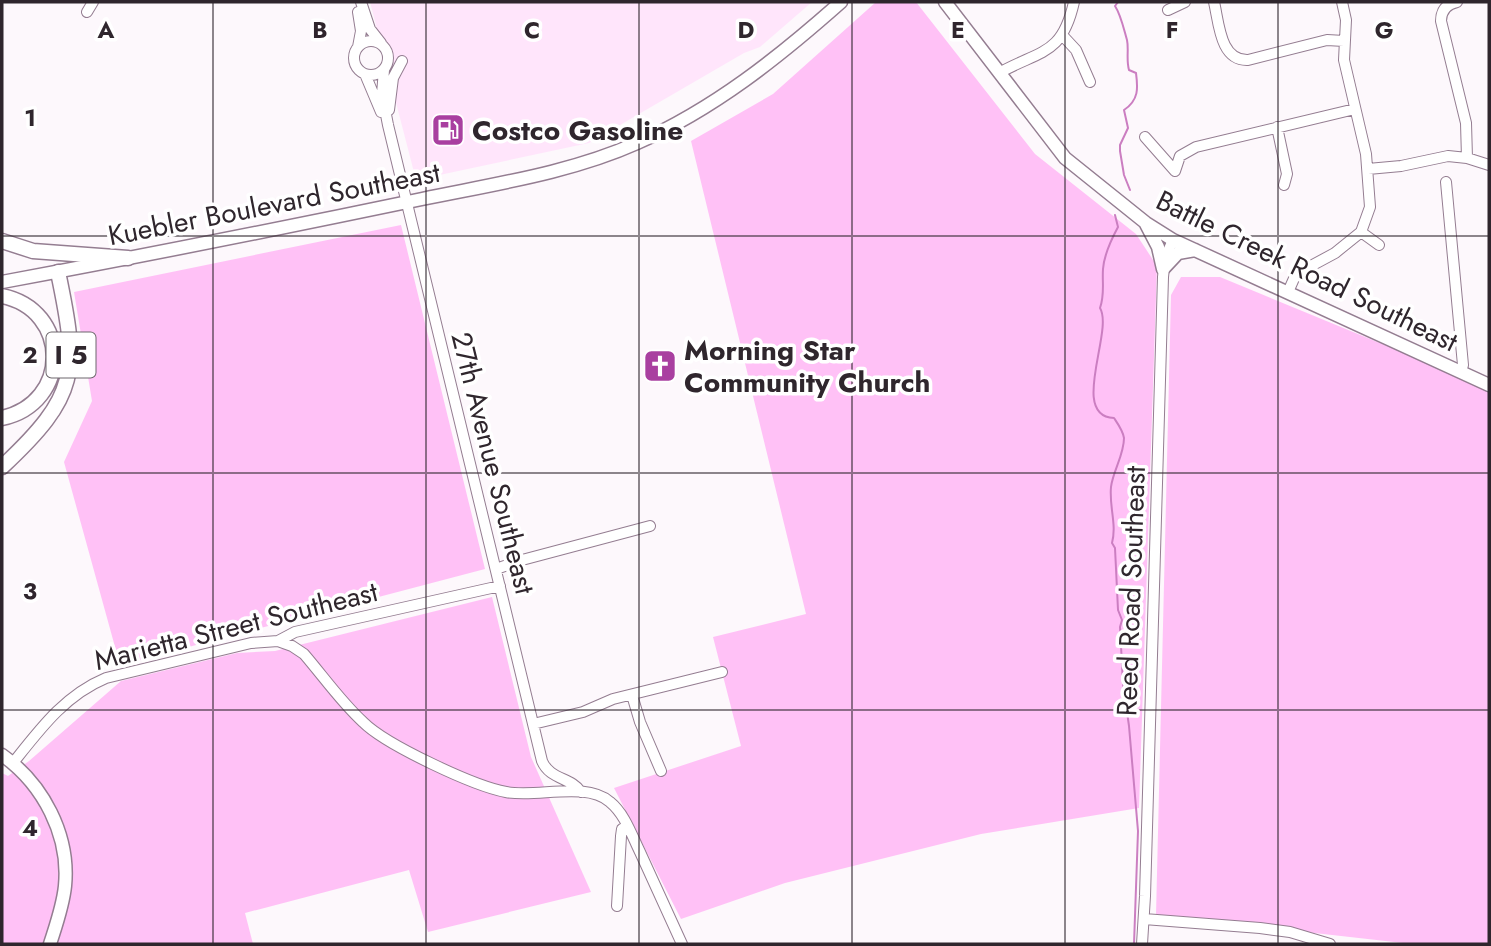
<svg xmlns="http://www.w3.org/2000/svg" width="1491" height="946" font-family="Jost,sans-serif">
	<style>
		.built { fill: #ffe5fb }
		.green { fill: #ffc1f6 }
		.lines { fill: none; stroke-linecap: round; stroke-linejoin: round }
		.stream { stroke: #cb7ec1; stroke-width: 2 }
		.minor-casing { stroke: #947d91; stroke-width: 12 }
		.major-casing { stroke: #947d91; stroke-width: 15 }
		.highway-casing { stroke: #947d91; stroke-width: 17 }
		.minor { stroke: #fff; stroke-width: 10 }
		.major { stroke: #fff; stroke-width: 12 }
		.highway { stroke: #fff; stroke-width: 14 }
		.grid { fill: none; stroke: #2f262d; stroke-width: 2; stroke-opacity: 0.55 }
		.labels { text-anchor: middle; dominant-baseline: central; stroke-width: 7; stroke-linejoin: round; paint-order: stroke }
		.shield { fill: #fff; stroke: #6d676c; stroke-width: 2 }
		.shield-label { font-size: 26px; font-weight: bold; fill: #2f262d }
		.poi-label { font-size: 28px; font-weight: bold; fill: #2f262d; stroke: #fff; text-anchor: start }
		.street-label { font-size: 28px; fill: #2f262d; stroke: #fff }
		.grid-label { font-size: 23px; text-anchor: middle; font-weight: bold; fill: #2f262d; stroke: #fff; stroke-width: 7; stroke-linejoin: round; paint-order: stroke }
	</style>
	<rect width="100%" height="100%" fill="#fdf8fc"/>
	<path class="built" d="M 370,2 L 812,2 L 760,47 L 744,53 L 589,143 L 416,180 Z"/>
	<path class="green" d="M 876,2 L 916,2 L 1035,154 L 1136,234 L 1157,266 L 1139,808 L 981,834 L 785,883 L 681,919 L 614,788 L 741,746 L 713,637 L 806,614 L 691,141 L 773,94 Z
		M 401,225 L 485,569 L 120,665 L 64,462 L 92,401 L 74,292 Z
		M 1181,277 L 1220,277 L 1489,388 L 1489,944 L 1412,944 L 1156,915 L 1171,295 Z
		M 492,597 L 531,757 L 591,892 L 428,932 L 409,870 L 245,913 L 253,944 L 2,943 L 2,773 L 8,776 L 29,761 L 121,681 L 237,653 L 275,651 Z"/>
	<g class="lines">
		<path class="stream" d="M 1118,2 L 1115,6 C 1121,15 1124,30 1127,40 C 1129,49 1126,60 1129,70 L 1136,73 C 1138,88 1139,100 1124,110 L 1128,128 L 1120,145 L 1120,151 L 1124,175 L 1130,190
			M 1115,215 L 1118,227 C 1111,240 1104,255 1103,269 C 1102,283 1105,294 1100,308 C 1114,331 1069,416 1114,418 C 1118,424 1123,431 1124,438 C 1124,455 1113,471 1111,487 C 1109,507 1117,524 1112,543 L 1115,548 L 1118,610 L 1122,620 L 1120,627 L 1123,684 L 1129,726 L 1138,831 L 1134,944"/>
		<defs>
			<path id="minor" d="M 361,2 L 370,29 L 381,43
				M 1214,2 C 1219,23 1220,61 1248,60 L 1327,40 L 1344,41
				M 1457,2 C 1447,4 1441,10 1441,21 L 1466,123 L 1467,158
				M 1168,10 L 1185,2
				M 87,12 L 93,2
				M 358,12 L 361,31 L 358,47
				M 1063,36 L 1076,50 L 1090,82
				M354 58a17 17 0 1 1 34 0a17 17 0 1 1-34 0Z
				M 384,70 L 382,94 L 388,125 L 542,761 C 550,780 571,777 581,792
				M 999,73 C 1040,50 1062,56 1074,2
				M 365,74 L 381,112
				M 389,110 L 393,78 L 402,61
				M 1277,127 L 1287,174 L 1284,185
				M 1145,137 L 1175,171
				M 1368,169 L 1401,166 L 1448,156 L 1467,158 L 1489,165
				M 1175,171 L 1180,156 L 1196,147 L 1355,109
				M 1446,182 L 1463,365 L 1461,372
				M 1361,232 L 1379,245
				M 1288,292 L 1296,274 L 1335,253 L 1361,232 L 1370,207 L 1366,154 L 1344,60 L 1346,20 L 1342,2
				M 496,569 L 522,560 L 650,526
				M 278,641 L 292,646 L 304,654 C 323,676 341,702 363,722 C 386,745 474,786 506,792 C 537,798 586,781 610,802 C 625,814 632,836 640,852 C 654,883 668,914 682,944
				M 632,695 L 640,722 L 661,771
				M 533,724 L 583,712 L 613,699 L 722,672
				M 13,763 C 40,729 65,695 106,678 L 251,643 L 278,641 L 295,632 L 500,586
				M 617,906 L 621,836 L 622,829 L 627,826
				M 1144,919 L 1260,928 L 1290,932 L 1330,944
				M 1142,944 L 1145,896 L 1163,277 L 1165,258 L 1173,240"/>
			<path id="major" d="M 945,2 L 1065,158 L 1146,223 L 1173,240 L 1489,385
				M 1146,224 L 1158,247 L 1163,269
				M 1163,269 L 1178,253 L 1195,250
				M 2,282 C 142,256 283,228 422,199 C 494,184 570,173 637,143 C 714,109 779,57 841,2
				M 2,755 C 43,784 70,835 65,886 C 63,906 56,925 50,944"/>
			<path id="highway" d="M 2,241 L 33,251 L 128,258
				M 2,296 C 71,310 71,403 2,418
				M 2,467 C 79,395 79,372 58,272"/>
		</defs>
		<use href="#minor" class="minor-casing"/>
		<use href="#major" class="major-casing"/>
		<use href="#highway" class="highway-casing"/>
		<use href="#minor" class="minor"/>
		<use href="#major" class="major"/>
		<use href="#highway" class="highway"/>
	</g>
	<path class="grid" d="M 213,2 L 213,944M 426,2 L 426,944M 639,2 L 639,944M 852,2 L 852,944M 1065,2 L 1065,944M 1278,2 L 1278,944M 2,236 L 1489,236M 2,473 L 1489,473M 2,710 L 1489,710"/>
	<defs>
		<symbol id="fuel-square" viewBox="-11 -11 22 22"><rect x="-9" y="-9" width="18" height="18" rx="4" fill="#a93fa0" stroke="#fff"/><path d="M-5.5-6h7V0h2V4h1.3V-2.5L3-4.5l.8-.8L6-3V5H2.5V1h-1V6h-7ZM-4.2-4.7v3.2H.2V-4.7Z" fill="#fff"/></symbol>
		<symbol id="church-square" viewBox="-11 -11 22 22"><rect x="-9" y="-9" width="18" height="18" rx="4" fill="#a93fa0" stroke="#fff"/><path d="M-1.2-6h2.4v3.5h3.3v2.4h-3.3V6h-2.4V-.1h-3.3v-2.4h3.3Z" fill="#fff"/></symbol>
	</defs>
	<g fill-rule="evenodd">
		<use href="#fuel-square" x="429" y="111" width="38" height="38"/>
		<use href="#church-square" x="641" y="347" width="38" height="38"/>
	</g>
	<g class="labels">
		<rect class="shield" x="46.5" y="332.5" width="49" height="45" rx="5"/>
		<g class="shield-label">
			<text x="71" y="355">I 5</text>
		</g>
		<g class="poi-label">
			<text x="472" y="130">Costco Gasoline</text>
			<text x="684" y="350">Morning Star<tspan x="684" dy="32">Community Church</tspan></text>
		</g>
		<g class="street-label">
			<text transform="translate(274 204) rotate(-11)">Kuebler Boulevard Southeast</text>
			<text transform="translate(1307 271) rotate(26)">Battle Creek Road Southeast</text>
			<text transform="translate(493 463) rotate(76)">27th Avenue Southeast</text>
			<text transform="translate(1131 591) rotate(-88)">Reed Road Southeast</text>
			<text transform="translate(236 626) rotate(-14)">Marietta Street Southeast</text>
		</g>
	</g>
	<g class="grid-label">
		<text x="106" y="38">A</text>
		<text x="320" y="38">B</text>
		<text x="532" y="38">C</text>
		<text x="746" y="38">D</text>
		<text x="958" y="38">E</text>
		<text x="1172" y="38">F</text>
		<text x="1384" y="38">G</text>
		<text x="30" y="126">1</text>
		<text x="30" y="363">2</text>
		<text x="30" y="599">3</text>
		<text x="30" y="836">4</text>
	</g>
	<rect width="1491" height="946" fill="none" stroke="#2f262d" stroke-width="7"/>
</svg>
